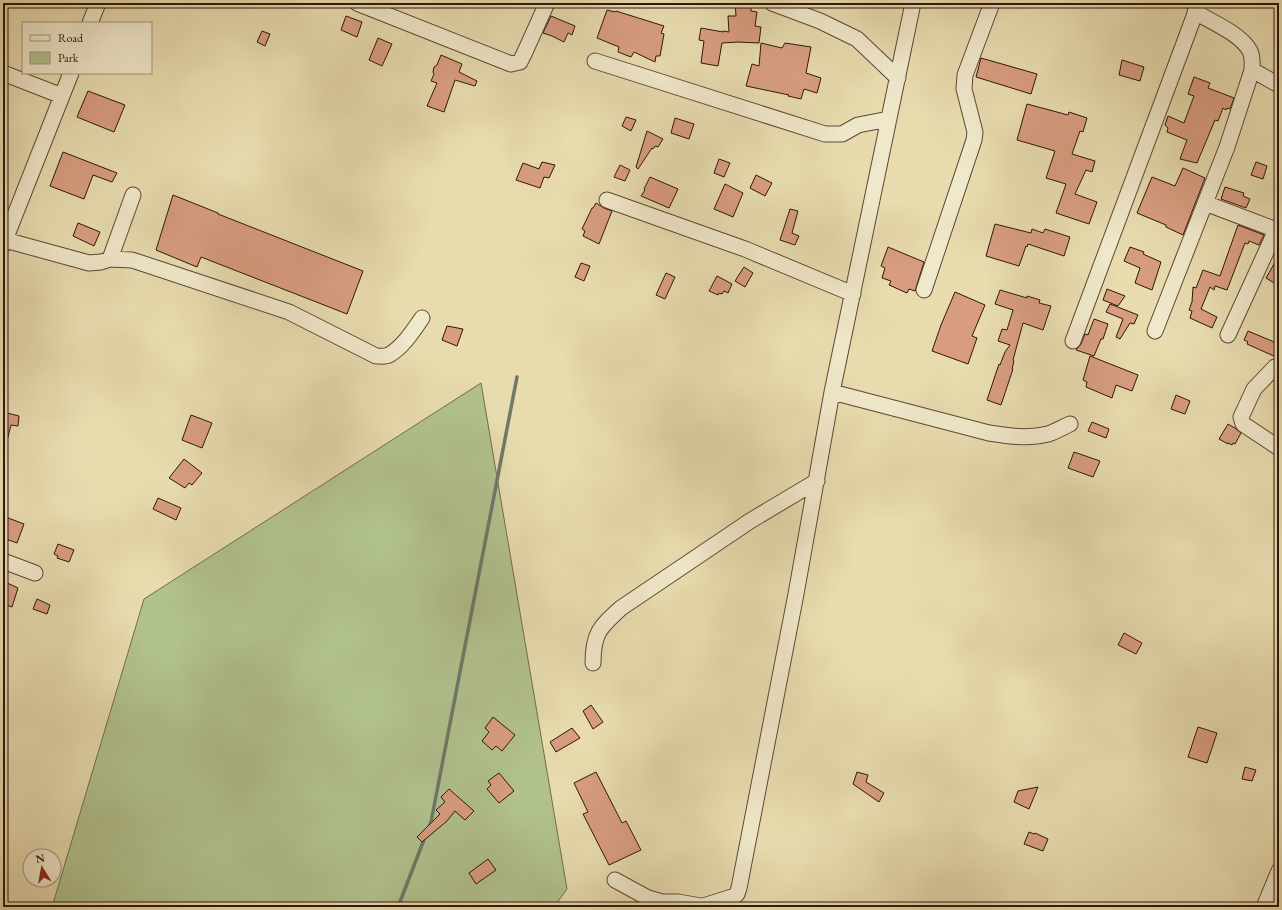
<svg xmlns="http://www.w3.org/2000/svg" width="1282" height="910" font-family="'EB Garamond',serif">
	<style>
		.green { fill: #b1c28f; stroke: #706c4d }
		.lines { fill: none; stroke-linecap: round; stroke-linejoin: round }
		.stream { stroke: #6e7969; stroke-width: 3.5 }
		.building { fill: #d89d81; stroke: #2f150b }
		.minor-casing { stroke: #5d4734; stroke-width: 17 }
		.minor { stroke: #f0e8cb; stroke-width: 15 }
	</style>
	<rect width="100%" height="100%" fill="#e8dcaf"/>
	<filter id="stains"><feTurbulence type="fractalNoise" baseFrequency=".005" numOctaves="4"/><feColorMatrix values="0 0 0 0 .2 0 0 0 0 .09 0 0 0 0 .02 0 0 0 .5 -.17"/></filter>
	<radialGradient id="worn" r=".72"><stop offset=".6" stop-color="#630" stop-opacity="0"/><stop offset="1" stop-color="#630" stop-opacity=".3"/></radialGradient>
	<path class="green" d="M 481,383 L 567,889 L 554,907 L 52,907 L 144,599 Z"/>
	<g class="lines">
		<path class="stream" d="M 429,827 L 431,822 L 517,377
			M 398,907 L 425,837"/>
	</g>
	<path class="building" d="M 735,3 L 751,4 L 751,11 L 757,12 L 755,26 L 761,27 L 759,43 L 738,42 L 722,43 L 718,66 L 701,63 L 704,41 L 699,40 L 701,28 L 723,32 L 723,31 L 729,32 L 728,16 L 736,16 Z
		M 607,10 L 615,12 L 616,11 L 664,26 L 661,33 L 664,34 L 660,56 L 656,56 L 655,62 L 634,52 L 631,57 L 618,52 L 619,47 L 597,38 Z
		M 346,16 L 362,22 L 357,37 L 341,30 Z
		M 551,16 L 575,26 L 572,35 L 568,33 L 564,42 L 552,36 L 543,33 Z
		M 262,31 L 270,34 L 265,46 L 257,42 Z
		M 378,38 L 392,44 L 382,66 L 369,60 Z
		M 761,43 L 782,48 L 785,43 L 811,47 L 806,73 L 821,78 L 817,93 L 804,89 L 801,99 L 788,96 L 789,95 L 746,86 L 752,64 L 759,66 Z
		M 441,55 L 462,64 L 459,72 L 477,81 L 475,86 L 455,80 L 444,112 L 427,106 L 437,83 L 431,81 L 434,74 L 433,72 L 434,67 L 437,65 Z
		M 981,58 L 1037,74 L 1031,94 L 976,77 Z
		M 1122,60 L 1144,67 L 1140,81 L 1119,75 Z
		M 1194,77 L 1210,83 L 1208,88 L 1234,98 L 1230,109 L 1227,108 L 1226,110 L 1223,108 L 1218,121 L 1215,120 L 1197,163 L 1180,159 L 1187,140 L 1167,132 L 1168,128 L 1165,125 L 1168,116 L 1184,123 L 1194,96 L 1188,94 Z
		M 88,91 L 125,105 L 114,132 L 77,117 Z
		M 1027,104 L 1068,115 L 1069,112 L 1087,118 L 1083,132 L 1080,131 L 1072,154 L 1095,161 L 1092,172 L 1086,170 L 1075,194 L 1097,202 L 1089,224 L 1056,213 L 1066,184 L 1046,178 L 1055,151 L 1017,140 Z
		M 626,117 L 636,120 L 631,131 L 622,126 Z
		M 675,118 L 694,124 L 689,139 L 671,133 Z
		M 647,131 L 663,139 L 658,147 L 655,146 L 653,149 L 652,148 L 638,169 L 636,167 Z
		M 63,152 L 117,173 L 112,182 L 93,175 L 84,199 L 50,186 Z
		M 719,159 L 730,163 L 724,177 L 714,173 Z
		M 542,162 L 555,165 L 549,178 L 544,177 L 540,188 L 516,180 L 523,163 L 539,169 Z
		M 1256,162 L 1267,166 L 1263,179 L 1251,175 Z
		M 620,165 L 630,170 L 625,181 L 614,177 Z
		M 1183,168 L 1205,178 L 1183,235 L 1166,227 L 1166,225 L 1137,213 L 1152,177 L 1175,186 Z
		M 756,175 L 772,183 L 765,196 L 750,188 Z
		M 650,177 L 678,189 L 669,208 L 641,196 L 645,190 L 644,189 Z
		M 725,184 L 743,193 L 733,217 L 714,209 Z
		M 1225,187 L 1244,193 L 1243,196 L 1250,199 L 1246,208 L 1221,199 Z
		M 173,195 L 218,213 L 218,214 L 363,271 L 347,314 L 201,257 L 197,267 L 156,250 Z
		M 596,203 L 604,208 L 612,211 L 599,244 L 583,236 L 585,231 L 582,229 L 592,208 L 593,208 Z
		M 790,209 L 798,211 L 792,233 L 799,236 L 795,245 L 780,240 Z
		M 78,223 L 100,232 L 94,246 L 73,236 Z
		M 995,224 L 1031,233 L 1032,229 L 1043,233 L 1045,229 L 1070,237 L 1064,256 L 1028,244 L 1027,247 L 1026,246 L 1019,266 L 986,256 Z
		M 1238,225 L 1264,235 L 1259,245 L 1249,241 L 1248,244 L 1245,243 L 1227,290 L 1215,286 L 1214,290 L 1210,287 L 1201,309 L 1217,317 L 1212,328 L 1190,318 L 1192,311 L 1189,310 L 1192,302 L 1193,287 L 1196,288 L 1203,270 L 1220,276 Z
		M 888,247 L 924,262 L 915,291 L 909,289 L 907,293 L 889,285 L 891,281 L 882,278 L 885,268 L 881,266 Z
		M 1130,247 L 1144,252 L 1143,254 L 1161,262 L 1152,290 L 1135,283 L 1140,268 L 1124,261 Z
		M 1279,255 L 1279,286 L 1266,278 Z
		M 581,263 L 590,266 L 584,281 L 575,277 Z
		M 744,267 L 753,273 L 745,287 L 735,281 Z
		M 666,273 L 675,277 L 665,299 L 656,295 Z
		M 717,276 L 732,284 L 728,293 L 724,291 L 722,294 L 719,293 L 718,295 L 709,291 Z
		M 1107,289 L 1125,296 L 1118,306 L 1103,300 Z
		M 1000,290 L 1027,298 L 1027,296 L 1040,300 L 1039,303 L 1051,306 L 1043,330 L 1023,323 L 1013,360 L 1014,361 L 1012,369 L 1013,369 L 1001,405 L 987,400 L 999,364 L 1000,365 L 1005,352 L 1010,345 L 998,341 L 1002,329 L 1007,330 L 1013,310 L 995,304 Z
		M 955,292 L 985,305 L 972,336 L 977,338 L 968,364 L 932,351 L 941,325 Z
		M 1110,304 L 1138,315 L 1134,324 L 1130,323 L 1120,339 L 1116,337 L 1123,319 L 1106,312 Z
		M 1094,319 L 1108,324 L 1103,339 L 1101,339 L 1094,356 L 1076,350 L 1081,344 L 1085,334 L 1088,335 Z
		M 447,326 L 463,329 L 457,346 L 442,340 Z
		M 1248,331 L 1279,344 L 1279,350 L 1276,357 L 1247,344 L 1248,342 L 1244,340 Z
		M 1090,356 L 1138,375 L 1132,391 L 1116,385 L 1112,398 L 1086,387 L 1087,382 L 1083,380 Z
		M 1176,395 L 1190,401 L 1185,414 L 1171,409 Z
		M 3,412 L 19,416 L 18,426 L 11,425 L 6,445 L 3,444 Z
		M 191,415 L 212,423 L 202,448 L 182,440 Z
		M 1092,422 L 1109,429 L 1106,438 L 1088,431 Z
		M 1228,424 L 1235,428 L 1241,433 L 1235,444 L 1233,443 L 1232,445 L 1228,443 L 1228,444 L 1219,439 Z
		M 1074,452 L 1100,461 L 1093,477 L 1068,468 Z
		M 184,459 L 202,473 L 192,485 L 189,483 L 185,488 L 169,478 Z
		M 158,498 L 181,508 L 176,520 L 153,509 Z
		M 3,516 L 24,524 L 17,543 L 3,538 Z
		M 58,544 L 74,550 L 69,562 L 57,558 L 58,556 L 54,554 Z
		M 3,581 L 18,588 L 12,607 L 3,604 Z
		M 37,599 L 50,605 L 47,614 L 33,609 Z
		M 1124,633 L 1142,643 L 1136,654 L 1118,645 Z
		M 591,705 L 603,722 L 593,729 L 583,711 Z
		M 493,717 L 515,735 L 502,751 L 496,746 L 492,750 L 482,741 L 489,732 L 485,728 Z
		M 1198,727 L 1217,733 L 1207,763 L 1188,757 Z
		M 572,728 L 580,738 L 556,752 L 550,742 Z
		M 1245,767 L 1256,770 L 1252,781 L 1242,779 Z
		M 596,772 L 622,823 L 626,821 L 641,850 L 609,865 L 583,814 L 588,812 L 574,783 Z
		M 857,772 L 868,775 L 866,782 L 884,793 L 879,802 L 853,784 Z
		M 499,773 L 514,791 L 499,803 L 487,789 L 491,785 L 488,781 Z
		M 1038,787 L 1029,809 L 1014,802 L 1018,791 Z
		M 449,789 L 474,811 L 465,820 L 455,811 L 447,821 L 422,842 L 417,837 L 440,814 L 436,810 L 445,802 L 441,797 Z
		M 1029,832 L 1034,834 L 1035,833 L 1048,839 L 1043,851 L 1024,844 Z
		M 488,859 L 496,870 L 476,884 L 469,873 Z"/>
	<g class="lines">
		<defs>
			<path id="minor" d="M 357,3 L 511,64 L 520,62 L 524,54 L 547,3
				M 772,3 L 820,21 L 857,39 L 898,78
				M 90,23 L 98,3
				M 595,61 L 825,134 L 842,134 L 858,125 L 889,119
				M 1252,70 L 1279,85
				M 3,73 L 62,96
				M 607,200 L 745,249 L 853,294
				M 1205,203 L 1279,231
				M 5,240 L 89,263 L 101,262 L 110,259 L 132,260 L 289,312 L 376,356 C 380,356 385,357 389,355 C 403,347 413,331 422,318
				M 3,245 L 71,73
				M 110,259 L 133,195
				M 924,290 L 974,140 L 975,132 L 964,89 L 965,75 L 992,3
				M 1155,331 L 1227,147 L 1252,70 C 1252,64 1253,57 1250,51 C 1241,34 1212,22 1195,12
				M 1228,335 L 1276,230
				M 1073,341 L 1199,3
				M 1279,366 L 1275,367 L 1254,389 L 1241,417 L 1243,424 L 1279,448
				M 832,392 L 989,433 C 1008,436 1028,439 1048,434 C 1055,432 1063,427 1070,424
				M 3,561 L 35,573
				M 593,663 C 593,633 600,627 621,608 L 750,521 L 817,481
				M 615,880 L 648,898 L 662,902 L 678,902 L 701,906
				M 700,907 L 735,896 L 737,894 L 739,888 L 796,594 L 832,392 L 913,3
				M 1264,907 L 1279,871"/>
		</defs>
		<use href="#minor" class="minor-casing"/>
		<use href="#minor" class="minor"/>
	</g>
	<rect width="1282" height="910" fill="none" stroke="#e8dcaf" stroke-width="16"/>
	<rect x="4" y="4" width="1274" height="902" fill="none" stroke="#2f150b" stroke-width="2"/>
	<rect x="8" y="8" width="1266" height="894" fill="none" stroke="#2f150b"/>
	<rect x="22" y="22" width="130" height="52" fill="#f0e8cb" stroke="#a3947e"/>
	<rect x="30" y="35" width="20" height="6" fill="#f0e8cb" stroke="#a3947e"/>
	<text x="58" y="42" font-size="12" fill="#2f150b">Road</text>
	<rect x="30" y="52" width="20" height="12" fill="#b1c28f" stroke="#a3947e"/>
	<text x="58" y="62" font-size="12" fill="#2f150b">Park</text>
	<g transform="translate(42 868) rotate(349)"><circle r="19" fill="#f0e8cb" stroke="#a3947e"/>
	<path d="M0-3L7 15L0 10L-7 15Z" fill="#8f2418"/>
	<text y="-6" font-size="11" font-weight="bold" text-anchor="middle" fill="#2f150b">N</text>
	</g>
	<rect width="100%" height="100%" filter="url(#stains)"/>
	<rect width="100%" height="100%" fill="url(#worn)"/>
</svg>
